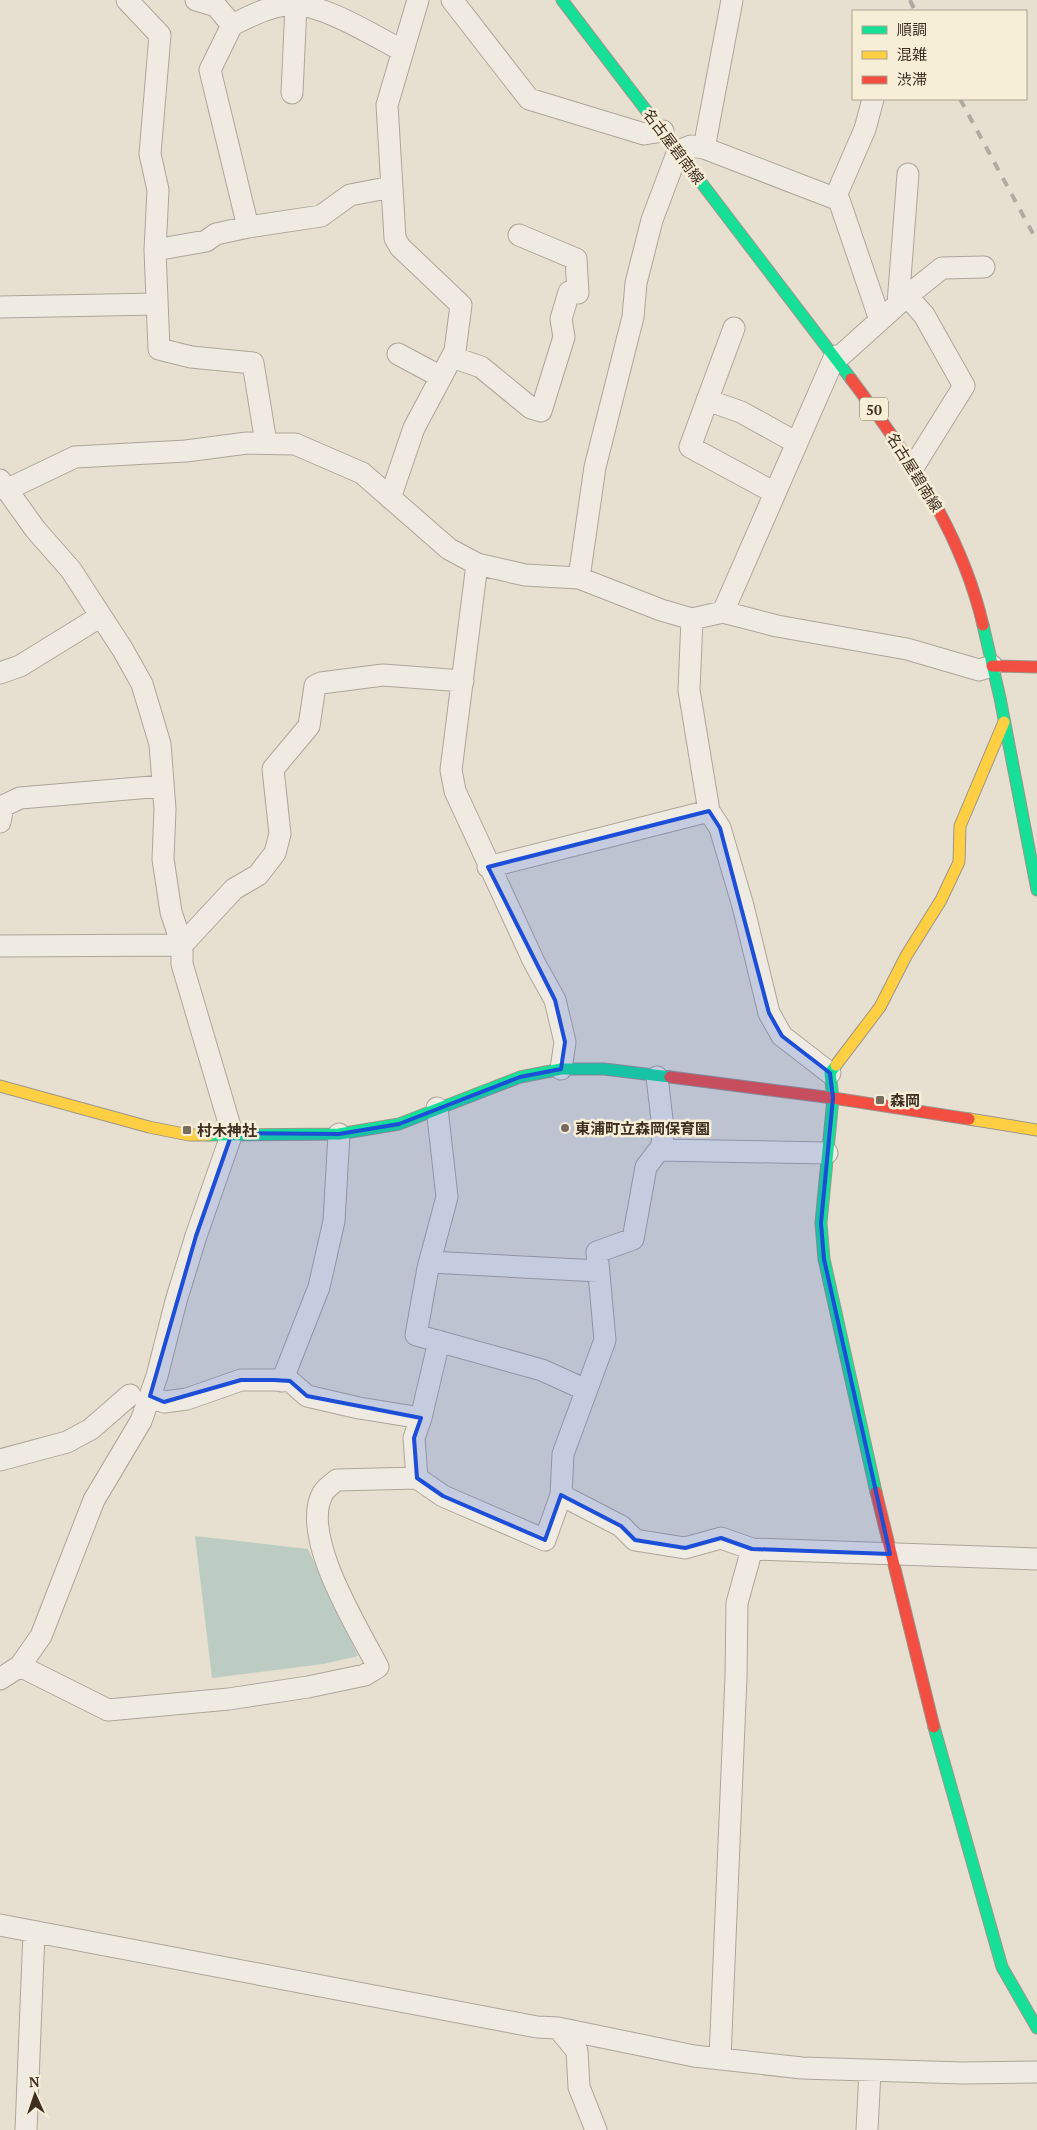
<svg xmlns="http://www.w3.org/2000/svg" width="1037" height="2130" font-family="'PT Serif','Noto Sans JP',serif">
	<style>
		.water { fill: #bcccc2 }
		.lines { fill: none; stroke-linecap: round; stroke-linejoin: round }
		.street-casing { stroke: #ada599; stroke-width: 23 }
		.fast-casing { stroke: #9c958a; stroke-width: 13 }
		.slow-casing { stroke: #9c958a; stroke-width: 13 }
		.jam-casing { stroke: #9c958a; stroke-width: 13 }
		.street { stroke: #efebe3; stroke-width: 21 }
		.fast { stroke: #16e098; stroke-width: 11 }
		.slow { stroke: #ffcf43; stroke-width: 11 }
		.jam { stroke: #f24e42; stroke-width: 11 }
		.rail { stroke: #afaaa2; stroke-width: 4; stroke-dasharray: 9 9; stroke-linecap: butt }
		.marked { fill: #1d4ed8; fill-opacity: 0.2; stroke: #1d4ed8; stroke-width: 4; stroke-linejoin: round }
		.poi-dot { fill: #786c5e; stroke: #f7eed8; stroke-width: 2 }
		.labels { text-anchor: middle; dominant-baseline: central; stroke-width: 5; stroke-linejoin: round; paint-order: stroke }
		.shield { fill: #f7eed8; stroke: #756857; stroke-width: 1 }
		.shield-label { font-size: 14px; font-weight: bold; fill: #3d2e20 }
		.street-label { font-size: 15px; fill: #3d2e20; stroke: #f7eed8 }
		.poi-label { font-size: 15px; font-weight: bold; fill: #3d2e20; stroke: #f7eed8; text-anchor: start }
	</style>
	<rect width="100%" height="100%" fill="#e7e0d1"/>
	<path class="water" d="M 195,1536 L 308,1549 L 358,1656 L 323,1664 L 212,1678 Z"/>
	<g class="lines">
		<defs>
			<path id="street" d="M 127,0 L 160,35 L 150,154 L 158,190 L 155,250 L 159,349 L 191,357 L 253,363 L 266,443
				M 196,0 L 216,6 L 232,25
				M 452,0 L 529,99 L 644,134 L 663,131
				M 292,93 L 296,5
				M 704,148 L 839,200 L 880,320
				M 835,198 L 865,129 L 873,99
				M 248,227 L 210,70 L 232,25 C 249,17 267,7 286,5 C 318,0 374,36 403,51
				M 155,250 L 206,241 L 216,234 L 248,227 L 321,216 L 350,195 L 392,187
				M 907,296 L 924,315 L 964,386 L 914,466
				M 898,304 L 908,174
				M 0,307 L 157,304
				M 734,328 L 690,447 L 775,493
				M 398,354 L 441,377
				M 452,357 L 481,367 L 531,408 L 541,411 L 564,337 L 561,319 L 569,292 L 578,293 L 576,259 L 519,235
				M 837,359 L 907,296 L 942,268 L 984,267
				M 707,400 L 741,412 L 797,443
				M 0,480 L 35,529 L 71,570 L 123,650 L 142,684 L 160,744 L 165,809 L 163,859 L 171,912 L 182,945 L 182,964 L 232,1133 L 196,1236 L 176,1301 L 157,1376 L 141,1421 L 94,1500 L 41,1636 L 20,1666 L 0,1679
				M 6,490 L 75,457 L 186,451 L 247,443 L 295,444 L 362,473 L 449,549 L 477,564 L 525,575 L 579,578 L 661,610 L 692,619 L 723,612 L 777,626 L 907,649 L 979,670 L 992,666
				M 390,498 L 414,428 L 455,351 L 461,305 L 400,247 L 395,238 L 387,105 L 418,0
				M 477,564 L 451,770 L 455,791 L 534,962 L 555,1000 L 565,1042 L 561,1069
				M 579,578 L 595,467 L 633,317 L 636,283 L 652,220 L 678,151 L 691,146 L 704,148 L 732,0
				M 723,612 L 835,356
				M 692,619 L 689,690 L 709,811 L 720,828 L 743,906 L 769,1013 L 782,1036 L 830,1073
				M 0,673 L 20,666 L 101,616
				M 0,822 L 3,806 L 20,798 L 163,786
				M 488,867 L 709,811
				M 0,946 L 182,945 L 234,889 L 258,875 L 275,853 L 280,834 L 273,769 L 309,726 L 315,686 L 321,683 L 383,675 L 463,681
				M 437,1108 L 447,1197 L 428,1268 L 416,1335 L 542,1370 L 586,1390
				M 659,1150 L 827,1153
				M 430,1262 L 599,1271
				M 282,1381 L 319,1287 L 334,1221 L 339,1134
				M 150,1396 L 164,1402 L 187,1399 L 241,1380 L 274,1380 L 290,1381 L 307,1396 L 359,1408 L 421,1418
				M 0,1460 L 67,1442 L 91,1429 L 130,1395
				M 417,1478 L 414,1438 L 421,1418 L 439,1341
				M 561,1495 L 621,1526 L 635,1540 L 685,1548 L 721,1538 L 752,1549 L 1037,1559
				M 20,1666 L 108,1710 L 229,1699 L 308,1687 L 365,1675 L 378,1667 C 358,1628 299,1535 323,1493 C 326,1488 333,1483 337,1480 L 417,1478 L 443,1496 L 545,1540 L 561,1495 L 563,1454 L 605,1340 L 597,1252 L 633,1239 L 646,1167 L 662,1146 L 663,1128 L 657,1077
				M 0,1925 L 537,2027 L 558,2028 L 694,2056 L 802,2068 L 963,2073 L 1037,2072
				M 558,2028 L 577,2051 L 579,2087 L 596,2130
				M 720,2058 L 736,1677 L 737,1603 L 752,1549
				M 26,2130 L 34,1932
				M 867,2130 L 870,2071"/>
			<path id="fast" d="M 562,0 L 851,379
				M 983,625 L 1000,698 L 1037,890
				M 836,1065 L 830,1073 L 833,1098 L 821,1223 L 824,1259 L 876,1492
				M 208,1135 L 339,1134 L 399,1124 L 520,1077 L 561,1069 L 604,1069 L 670,1077
				M 934,1727 L 1002,1967 L 1037,2028"/>
			<path id="slow" d="M 836,1065 L 880,1007 L 906,956 L 941,900 L 959,862 L 960,826 L 1004,722
				M 0,1086 L 149,1127 L 189,1135 L 208,1135
				M 969,1119 L 1037,1130"/>
			<path id="jam" d="M 851,379 C 908,455 961,531 983,625
				M 992,666 L 1037,667
				M 670,1077 L 833,1098 L 969,1119
				M 876,1492 L 934,1727"/>
		</defs>
		<use href="#street" class="street-casing"/>
		<use href="#fast" class="fast-casing"/>
		<use href="#slow" class="slow-casing"/>
		<use href="#jam" class="jam-casing"/>
		<use href="#street" class="street"/>
		<use href="#fast" class="fast"/>
		<use href="#slow" class="slow"/>
		<use href="#jam" class="jam"/>
		<path class="rail" d="M 910,0 L 915,11
			M 960,99 L 1037,241"/>
	</g>
	<path class="marked" d="M 709,811 L 720,828 L 769,1013 L 782,1036 L 830,1073 L 833,1098 L 821,1223 L 824,1259 L 890,1554 L 752,1549 L 721,1538 L 685,1548 L 635,1540 L 621,1526 L 561,1495 L 545,1540 L 443,1496 L 417,1478 L 414,1438 L 421,1418 L 307,1396 L 290,1381 L 274,1380 L 241,1380 L 164,1402 L 150,1396 L 196,1236 L 232,1133 L 339,1134 L 399,1124 L 520,1077 L 561,1069 L 565,1042 L 555,1000 L 488,867 Z"/>
	<g class="poi-dot">
		<rect x="875" y="1095" width="10" height="10" rx="2.5"/>
		<circle cx="565" cy="1128" r="5"/>
		<rect x="182" y="1125" width="10" height="10" rx="2.5"/>
	</g>
	<g class="labels">
		<rect class="shield" x="860" y="397.5" width="28" height="23" rx="4"/>
		<g class="shield-label">
			<text x="874" y="409">50</text>
		</g>
		<g class="street-label">
			<text transform="translate(674 146) rotate(53)">名古屋碧南線</text>
			<text transform="translate(915 472) rotate(58)">名古屋碧南線</text>
		</g>
		<g class="poi-label">
			<text x="890" y="1100">森岡</text>
			<text x="575" y="1128">東浦町立森岡保育園</text>
			<text x="197" y="1130">村木神社</text>
		</g>
	</g>
	<rect x="852" y="10" width="175" height="90" fill="#f7eed8" stroke="#ada18e"/>
	<rect x="862" y="26" width="25" height="8" fill="#16e098" stroke="#ada18e"/>
	<text x="897" y="35" font-size="15" fill="#3d2e20">順調</text>
	<rect x="862" y="51" width="25" height="8" fill="#ffcf43" stroke="#ada18e"/>
	<text x="897" y="60" font-size="15" fill="#3d2e20">混雑</text>
	<rect x="862" y="76" width="25" height="8" fill="#f24e42" stroke="#ada18e"/>
	<text x="897" y="85" font-size="15" fill="#3d2e20">渋滞</text>
	<g transform="translate(35 2095) rotate(357)" stroke="#f7eed8" stroke-width="4" paint-order="stroke">
	<path d="M0-4L9 19L0 12L-9 19Z" fill="#3d2e20"/>
	<text y="-8" font-size="14" font-weight="bold" text-anchor="middle" fill="#3d2e20">N</text>
	</g>
</svg>
